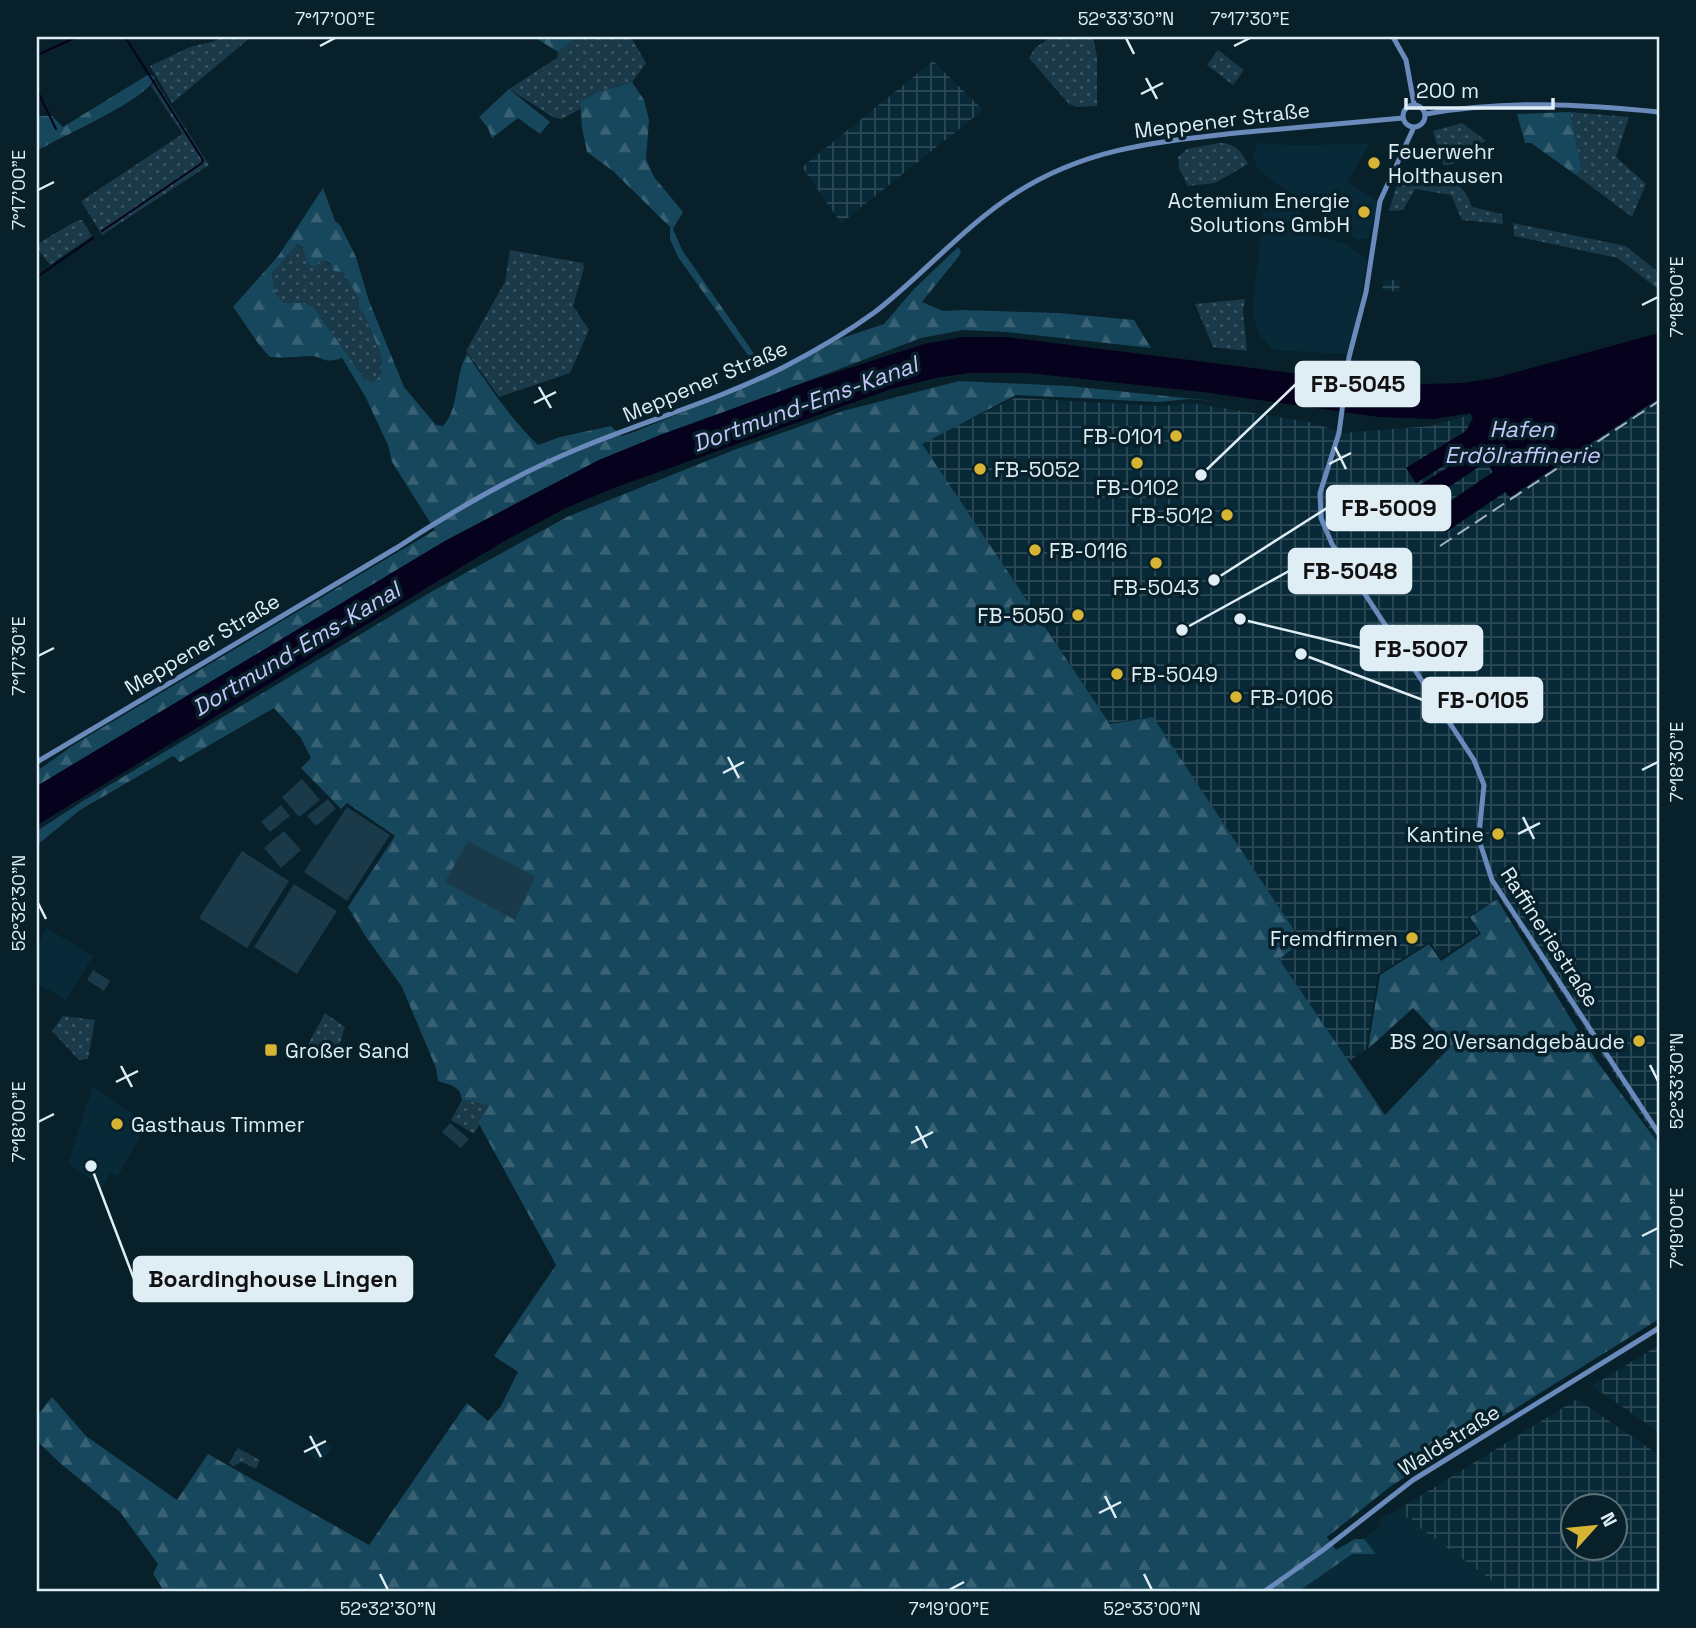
<svg xmlns="http://www.w3.org/2000/svg" width="1696" height="1628" font-family="'Space Grotesk',sans-serif">
	<style>
		.built { fill: #082a38 }
		.industrial { fill: url(#industrial-grid); fill-rule: evenodd }
		.green { fill: url(#green-dots) }
		.forest { fill: url(#forest-firs); fill-rule: evenodd }
		.pitch { fill: #1b3a49 }
		.water { fill: #06011c }
		.lines { fill: none; stroke-linecap: round; stroke-linejoin: round }
		.stream { stroke: #06011c; stroke-width: 2 }
		.secondary { stroke: #698abb; stroke-width: 5 }
		.rail { stroke: #a2b3bc; stroke-width: 2; stroke-dasharray: 14 7; stroke-linecap: butt }
		.ticks { fill: none; stroke: #dfedf5; stroke-width: 2.5 }
		.poi-dot { fill: #d7b434; stroke: #08202a; stroke-width: 2.5 }
		.labels { text-anchor: middle; dominant-baseline: central; stroke-width: 7; stroke-linejoin: round; paint-order: stroke }
		.street-label { font-size: 21px; fill: #dfedf5; stroke: #08202a }
		.poi-label { font-size: 21px; fill: #dfedf5; stroke: #08202a; text-anchor: start }
		.water-label { font-size: 23px; font-style: italic; fill: #c7c6fb; stroke: #08202a }
		.leader { fill: none; stroke: #dfedf5; stroke-width: 2.5 }
		.callout-dot { fill: #dfedf5; stroke: #08202a; stroke-width: 2.5 }
		.callout { fill: #dfedf5; stroke: #dfedf5; stroke-width: 2.5 }
		.callout-label { font-size: 23px; text-anchor: middle; font-weight: bold; fill: #111 }
		.neatline { fill: none; stroke: #dfedf5; stroke-width: 2.5 }
		.ticks-label { font-size: 18px; text-anchor: middle; fill: #dfedf5 }
	</style>
	<defs>
		<pattern id="industrial-grid" width="8" height="8" patternUnits="userSpaceOnUse" patternTransform="scale(1.75)"><rect width="8" height="8" fill="#082a38"/><path d="M0 4h8M4 0v8" fill="none" stroke="#2c4955"/></pattern>
		<pattern id="green-dots" width="8" height="8" patternUnits="userSpaceOnUse" patternTransform="scale(1.75)"><rect width="8" height="8" fill="#1b3a49"/><path d="M2 2h.1M6 6h.1" fill="none" stroke="#3c5764" stroke-width="1.8" stroke-linecap="round"/></pattern>
		<pattern id="forest-firs" width="22" height="20" patternUnits="userSpaceOnUse" patternTransform="scale(1.75)"><rect width="22" height="20" fill="#17475c"/><path d="M5 1l3.5 6h-7zM16 11l3.5 6h-7z" fill="#386274"/></pattern>
	</defs>
	<rect width="100%" height="100%" fill="#08202a"/>
	<path class="built" d="M 1257,143 L 1292,145 L 1369,144 L 1347,182 L 1379,202 L 1368,238 L 1358,240 L 1349,235 L 1259,171 L 1253,157 Z
		M 1281,204 L 1290,205 L 1302,213 L 1298,232 L 1345,243 L 1367,259 L 1355,329 L 1346,354 L 1273,350 L 1259,334 L 1252,313 L 1263,211 L 1266,207 Z
		M 47,928 L 93,956 L 66,1000 L 37,983 L 37,945 Z
		M 93,1086 L 147,1124 L 118,1176 L 110,1172 L 103,1188 L 68,1163 Z
		M 311,1431 L 332,1448 L 320,1463 L 307,1453 L 315,1443 L 307,1436 Z
		M 1396,1511 L 1406,1518 L 1411,1517 L 1413,1523 L 1507,1591 L 1299,1591 L 1352,1553 L 1375,1553 L 1364,1539 L 1379,1527 L 1381,1518 Z"/>
	<path class="industrial" d="M 933,61 L 983,110 L 841,223 L 802,167 Z
		M 1384,279 L 1400,281 L 1399,292 L 1382,290 Z
		M 1015,398 L 1161,406 L 1192,403 L 1309,422 L 1344,433 L 1431,426 L 1473,414 L 1467,431 L 1407,468 L 1416,483 L 1475,446 L 1477,449 L 1419,486 L 1487,462 L 1493,472 L 1434,512 L 1446,532 L 1505,491 L 1510,497 L 1659,398 L 1659,1143 L 1499,897 L 1468,917 L 1479,933 L 1441,958 L 1430,941 L 1378,974 L 1366,1049 L 1348,1062 L 1279,958 L 1301,940 L 1152,717 L 1110,723 L 921,443 Z
		M 1659,1345 L 1659,1432 L 1592,1386 Z
		M 1577,1399 L 1659,1455 L 1659,1591 L 1507,1591 L 1413,1523 L 1411,1517 L 1406,1518 L 1396,1511 ZM 1574,1506 L 1616,1506 L 1616,1548 L 1574,1548 Z"/>
	<path class="green" d="M 220,37 L 251,37 L 172,103 L 150,66 L 190,47 L 215,41 Z
		M 576,37 L 631,37 L 646,63 L 632,82 L 617,86 L 580,102 L 580,109 L 562,119 L 553,117 L 509,89 L 557,58 L 558,52 Z
		M 1051,37 L 1093,37 L 1097,57 L 1097,106 L 1077,107 L 1069,104 L 1029,58 L 1035,48 Z
		M 1218,50 L 1244,70 L 1233,85 L 1207,65 Z
		M 155,81 L 209,165 L 102,235 L 81,201 L 181,135 L 182,133 L 151,86 Z
		M 1570,112 L 1629,117 L 1616,157 L 1646,184 L 1632,217 L 1576,175 L 1582,170 Z
		M 1462,123 L 1486,141 C 1470,146 1461,167 1443,165 L 1433,131 Z
		M 1219,143 C 1235,143 1241,151 1248,164 L 1215,183 L 1188,186 L 1179,168 L 1178,157 L 1187,149 Z
		M 1407,174 C 1437,179 1462,174 1472,207 L 1502,214 L 1503,224 L 1462,220 L 1451,195 L 1415,189 L 1403,210 L 1389,211 L 1397,184 Z
		M 82,220 L 92,236 L 50,265 L 37,248 L 39,243 L 76,221 Z
		M 1513,223 L 1626,246 L 1659,273 L 1659,290 L 1618,258 L 1514,236 Z
		M 296,244 L 343,272 L 351,282 L 359,298 L 359,308 L 366,318 L 381,355 L 382,372 L 375,382 L 366,381 L 322,318 L 300,303 L 284,303 L 275,294 L 272,273 Z
		M 510,250 L 583,263 L 584,268 L 573,306 L 589,330 L 570,373 L 499,397 L 466,351 L 505,282 Z
		M 1245,299 L 1243,311 L 1247,351 L 1213,347 L 1195,304 Z
		M 325,1013 L 345,1027 L 335,1059 L 303,1054 Z
		M 63,1016 L 95,1020 L 88,1059 L 79,1060 L 52,1031 Z
		M 462,1100 L 489,1105 L 478,1122 L 479,1125 L 474,1134 L 451,1120 Z
		M 238,1448 L 260,1460 L 256,1469 L 242,1462 L 233,1466 L 229,1463 Z"/>
	<path class="forest" d="M 534,37 L 576,37 L 558,52 Z
		M 149,74 L 155,77 C 150,99 59,137 37,151 L 37,116 L 52,116 L 63,127 Z
		M 632,82 L 644,100 L 649,120 L 646,159 L 654,177 L 683,212 L 673,229 L 682,250 L 757,358 L 759,363 L 755,365 L 678,257 L 670,239 L 670,227 L 613,171 L 587,152 L 582,128 L 580,102 L 599,92 Z
		M 509,89 L 550,122 L 540,134 L 518,118 L 492,138 L 488,128 L 479,117 Z
		M 1570,112 L 1582,170 L 1576,175 L 1531,143 L 1525,143 L 1517,114 Z
		M 323,188 L 335,221 L 340,225 L 356,257 L 369,301 L 404,387 L 436,425 L 443,426 C 460,408 454,376 467,354 C 489,386 510,418 538,445 L 560,437 L 611,426 L 621,436 L 634,432 L 731,393 L 811,355 L 842,338 L 884,324 L 914,289 L 958,247 L 961,251 L 959,256 L 922,302 L 943,311 L 961,310 L 1059,313 L 1134,320 L 1151,348 L 1007,332 L 963,330 L 921,338 L 599,460 L 445,541 L 37,786 L 37,771 L 75,744 L 435,530 L 392,462 L 388,445 L 365,396 L 342,358 C 322,365 323,355 310,356 C 296,357 284,358 270,357 C 255,342 246,324 233,307 L 279,255 ZM 297,244 L 305,249 C 304,259 306,262 314,267 L 322,260 L 330,263 L 334,271 L 343,272 L 359,298 L 359,308 L 366,318 L 381,355 L 382,372 L 375,382 L 366,381 L 313,306 L 301,303 L 284,303 L 275,293 L 272,273 Z
		M 959,381 L 1069,386 L 1224,402 L 1189,399 L 1159,402 L 1016,395 L 922,444 L 1110,724 L 1153,717 L 1302,942 L 1279,959 L 1385,1115 L 1450,1047 L 1413,1008 L 1368,1049 L 1380,975 L 1429,944 L 1441,961 L 1481,934 L 1470,917 L 1497,899 L 1598,1063 L 1659,1144 L 1659,1319 L 1391,1486 L 1327,1537 L 1336,1550 L 1355,1539 L 1364,1539 L 1376,1554 L 1352,1554 L 1299,1591 L 164,1591 L 153,1574 L 158,1564 L 120,1512 L 61,1464 L 37,1441 L 37,1416 L 52,1397 L 86,1436 L 177,1500 L 208,1454 L 369,1545 L 467,1403 L 488,1421 L 501,1406 L 518,1372 L 494,1356 L 556,1265 L 478,1122 L 489,1105 L 462,1100 C 461,1086 450,1085 438,1081 L 436,1068 L 402,987 L 366,937 L 348,907 L 395,836 L 347,803 L 341,809 L 301,768 L 311,758 L 301,738 L 274,708 L 180,762 L 173,756 L 80,810 L 37,845 L 37,831 L 83,801 L 431,592 L 567,517 L 734,450 L 843,411 Z"/>
	<path class="pitch" d="M 302,779 L 320,800 L 299,817 L 282,797 Z
		M 328,799 L 336,809 L 316,826 L 307,816 Z
		M 281,805 L 290,816 L 270,832 L 261,822 Z
		M 347,807 L 390,835 L 347,901 L 304,872 Z
		M 284,831 L 301,850 L 281,868 L 264,848 Z
		M 468,841 L 535,877 L 515,920 L 445,882 Z
		M 242,851 L 289,881 L 247,948 L 199,918 Z
		M 294,884 L 337,911 L 297,974 L 254,947 Z
		M 93,970 L 110,981 L 104,991 L 87,980 Z
		M 450,1123 L 469,1139 L 461,1148 L 442,1132 Z"/>
	<path class="water" d="M 1659,333 L 1659,398 L 1510,497 L 1505,492 L 1446,532 L 1433,513 L 1493,472 L 1486,462 L 1428,501 L 1418,486 L 1477,449 L 1475,446 L 1416,483 L 1406,468 L 1466,431 L 1473,418 L 1470,413 L 1434,419 L 1379,417 L 1203,392 L 1028,373 L 968,373 L 936,378 L 891,389 L 611,489 L 564,509 L 508,539 L 428,587 L 37,825 L 37,786 L 445,541 L 599,460 L 660,435 L 809,381 L 924,344 L 964,337 L 1006,337 L 1331,378 L 1423,384 L 1463,383 L 1495,378 Z"/>
	<g class="lines">
		<path class="stream" d="M 37,55 L 77,37
			M 37,90 L 56,129
			M 102,231 L 202,163 L 203,160 L 125,37
			M 37,277 L 93,238"/>
		<path class="secondary" d="M 1393,37 L 1406,60 L 1414,104
			M1403 116a11 11 0 1 1 22 0a11 11 0 1 1-22 0Z
			M 1426,114 C 1504,100 1581,104 1659,112
			M 1414,127 L 1380,201 L 1366,292 L 1349,357 L 1339,433 L 1320,493 L 1321,518 L 1332,544 L 1474,760 L 1484,785 L 1479,834 L 1481,846 L 1492,880 L 1659,1134
			M 37,762 L 398,547 C 456,509 516,474 580,448 C 648,420 718,400 784,367 C 815,351 846,333 875,312 C 924,274 964,226 1016,193 C 1086,148 1156,142 1236,133 C 1292,128 1347,123 1403,118
			M 1265,1591 L 1323,1550 L 1413,1480 L 1659,1328"/>
		<path class="rail" d="M 1440,546 L 1659,401"/>
	</g>
	<path class="ticks" d="M 1126,38 L 1134,54M 320,46 L 335,38M 1234,46 L 1250,38M 1146,78 L 1157,99M 1141,94 L 1163,83M 38,190 L 54,182M 1642,305 L 1658,297M 539,387 L 551,408M 534,403 L 556,392M 1335,447 L 1346,469M 1329,464 L 1351,453M 38,656 L 54,648M 728,757 L 739,778M 1642,770 L 1658,762M 723,773 L 744,762M 1523,817 L 1534,839M 1518,834 L 1540,823M 38,903 L 46,919M 1650,1065 L 1658,1081M 121,1066 L 132,1087M 116,1082 L 138,1071M 38,1122 L 54,1114M 916,1126 L 927,1148M 911,1143 L 933,1132M 1642,1236 L 1658,1228M 310,1436 L 321,1457M 304,1452 L 326,1441M 1105,1496 L 1116,1518M 1099,1513 L 1121,1502M 380,1574 L 388,1590M 1144,1574 L 1152,1590M 949,1590 L 964,1582"/>
	<g class="poi-dot">
		<circle cx="1374" cy="163" r="7"/>
		<circle cx="1364" cy="212" r="7"/>
		<circle cx="1176" cy="436" r="7"/>
		<circle cx="1137" cy="463" r="7"/>
		<circle cx="980" cy="469" r="7"/>
		<circle cx="1227" cy="515" r="7"/>
		<circle cx="1035" cy="550" r="7"/>
		<circle cx="1156" cy="563" r="7"/>
		<circle cx="1078" cy="615" r="7"/>
		<circle cx="1117" cy="674" r="7"/>
		<circle cx="1236" cy="697" r="7"/>
		<circle cx="1498" cy="834" r="7"/>
		<circle cx="1412" cy="938" r="7"/>
		<circle cx="1639" cy="1041" r="7"/>
		<rect x="264" y="1043" width="14" height="14" rx="3.5"/>
		<circle cx="117" cy="1124" r="7"/>
	</g>
	<g class="labels">
		<g class="street-label">
			<text transform="translate(1222 120) rotate(-7)">Meppener Straße</text>
			<text transform="translate(705 381) rotate(-23)">Meppener Straße</text>
			<text transform="translate(202 644) rotate(-31)">Meppener Straße</text>
			<text transform="translate(1550 937) rotate(57)">Raffineriestraße</text>
			<text transform="translate(1449 1440) rotate(-32)">Waldstraße</text>
		</g>
		<g class="poi-label">
			<text x="1388" y="151">Feuerwehr<tspan x="1388" dy="24">Holthausen</tspan></text>
			<text x="1350" y="200" text-anchor="end">Actemium Energie<tspan x="1350" dy="24">Solutions GmbH</tspan></text>
			<text x="1162" y="436" text-anchor="end">FB-0101</text>
			<text x="994" y="469">FB-5052</text>
			<text x="1137" y="487" text-anchor="middle">FB-0102</text>
			<text x="1213" y="515" text-anchor="end">FB-5012</text>
			<text x="1049" y="550">FB-0116</text>
			<text x="1156" y="587" text-anchor="middle">FB-5043</text>
			<text x="1064" y="615" text-anchor="end">FB-5050</text>
			<text x="1131" y="674">FB-5049</text>
			<text x="1250" y="697">FB-0106</text>
			<text x="1484" y="834" text-anchor="end">Kantine</text>
			<text x="1398" y="938" text-anchor="end">Fremdfirmen</text>
			<text x="1625" y="1041" text-anchor="end">BS 20 Versandgebäude</text>
			<text x="285" y="1050">Großer Sand</text>
			<text x="131" y="1124">Gasthaus Timmer</text>
		</g>
		<g class="water-label">
			<text transform="translate(805 404) rotate(-20)">Dortmund-Ems-Kanal</text>
			<text x="1522" y="429">Hafen<tspan x="1522" dy="26">Erdölraffinerie</tspan></text>
			<text transform="translate(296 649) rotate(-31)">Dortmund-Ems-Kanal</text>
		</g>
	</g>
	<path class="leader" d="M1201 475L1296 384M1214 580L1327 508M1182 630L1289 571M1240 619L1361 648M1301 654L1423 700M91 1166L134 1279"/>
	<g class="callout-dot">
		<circle cx="1201" cy="475" r="7"/>
		<circle cx="1214" cy="580" r="7"/>
		<circle cx="1182" cy="630" r="7"/>
		<circle cx="1240" cy="619" r="7"/>
		<circle cx="1301" cy="654" r="7"/>
		<circle cx="91" cy="1166" r="7"/>
	</g>
	<g class="callout">
		<rect x="1296" y="362" width="123" height="44" rx="7"/>
		<rect x="1327" y="486" width="123" height="44" rx="7"/>
		<rect x="1289" y="549" width="122" height="44" rx="7"/>
		<rect x="1361" y="626" width="121" height="44" rx="7"/>
		<rect x="1423" y="678" width="119" height="44" rx="7"/>
		<rect x="134" y="1257" width="278" height="44" rx="7"/>
	</g>
	<g class="callout-label">
		<text x="1358" y="392">FB-5045</text>
		<text x="1389" y="516">FB-5009</text>
		<text x="1350" y="579">FB-5048</text>
		<text x="1421" y="657">FB-5007</text>
		<text x="1483" y="708">FB-0105</text>
		<text x="273" y="1287">Boardinghouse Lingen</text>
	</g>
	<rect width="1696" height="1628" fill="none" stroke="#08202a" stroke-width="77"/>
	<g transform="translate(1594 1527) rotate(63)"><circle r="33" fill="#08202a" stroke="#5e727b" stroke-width="2"/>
	<path d="M0-5L12 26L0 18L-12 26Z" fill="#d7b434"/>
	<text y="-10" font-size="19" font-weight="bold" text-anchor="middle" fill="#dfedf5">N</text>
	</g>
	<path d="M1406 98v10h147v-10" fill="none" stroke="#dfedf5" stroke-width="3.5"/>
	<text x="1416" y="98" font-size="21" fill="#dfedf5" stroke="#08202a" stroke-width="5" paint-order="stroke">200 m</text>
	<rect x="38" y="38" width="1620" height="1552" class="neatline"/>
	<g class="ticks-label">
		<text x="335" y="25">7°17'00"E</text>
		<text x="1126" y="25">52°33'30"N</text>
		<text x="1250" y="25">7°17'30"E</text>
		<text transform="translate(19 190) rotate(-90)" y="6">7°17'00"E</text>
		<text transform="translate(1677 297) rotate(-90)" y="6">7°18'00"E</text>
		<text transform="translate(19 656) rotate(-90)" y="6">7°17'30"E</text>
		<text transform="translate(1677 762) rotate(-90)" y="6">7°18'30"E</text>
		<text transform="translate(19 903) rotate(-90)" y="6">52°32'30"N</text>
		<text transform="translate(1677 1081) rotate(-90)" y="6">52°33'30"N</text>
		<text transform="translate(19 1122) rotate(-90)" y="6">7°18'00"E</text>
		<text transform="translate(1677 1228) rotate(-90)" y="6">7°19'00"E</text>
		<text x="388" y="1615">52°32'30"N</text>
		<text x="949" y="1615">7°19'00"E</text>
		<text x="1152" y="1615">52°33'00"N</text>
	</g>
</svg>
